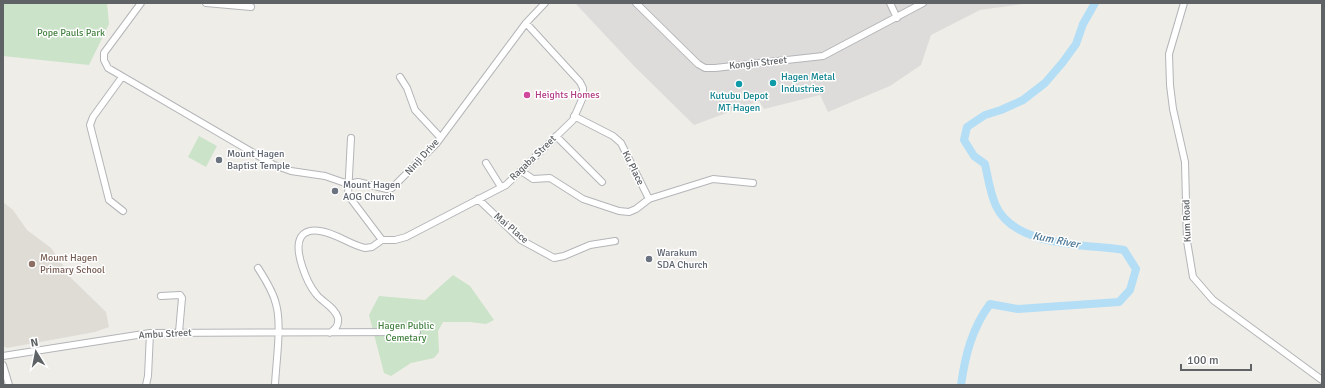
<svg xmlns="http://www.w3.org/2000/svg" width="1325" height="388" font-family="Signika,sans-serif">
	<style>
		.industrial { fill: #dedcda }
		.education { fill: #dfdcd6 }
		.green { fill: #cbe3c8 }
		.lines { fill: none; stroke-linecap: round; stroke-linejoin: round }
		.river { stroke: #b3def5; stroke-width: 8 }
		.minor-casing { stroke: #b3b5b8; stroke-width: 8 }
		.minor { stroke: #fff; stroke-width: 6 }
		.culture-dot { fill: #0f9aa8; stroke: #fff; stroke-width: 1.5 }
		.hotel-dot { fill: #d1479c; stroke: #fff; stroke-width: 1.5 }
		.worship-dot { fill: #6b7280; stroke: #fff; stroke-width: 1.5 }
		.education-dot { fill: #8d6e63; stroke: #fff; stroke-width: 1.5 }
		.labels { text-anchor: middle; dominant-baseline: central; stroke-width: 3; stroke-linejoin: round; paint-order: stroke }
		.park-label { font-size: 10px; fill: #458342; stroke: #fff }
		.street-label { font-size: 10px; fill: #5f6366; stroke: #fff }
		.culture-label { font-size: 10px; fill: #0d838f; stroke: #fff; text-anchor: start }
		.hotel-label { font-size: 10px; fill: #b23c85; stroke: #fff; text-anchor: start }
		.worship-label { font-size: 10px; fill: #5b616d; stroke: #fff; text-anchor: start }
		.education-label { font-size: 10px; fill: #785e54; stroke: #fff; text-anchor: start }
		.water-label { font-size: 11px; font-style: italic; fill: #4a7695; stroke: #fff }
	</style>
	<rect width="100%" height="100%" fill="#efede8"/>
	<path class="industrial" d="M 575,3 L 1030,3 L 980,10 L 931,35 L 921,65 L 890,86 L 828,112 L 820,95 L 764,109 L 759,101 L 694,125 L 634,66 Z"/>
	<path class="education" d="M 3,202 L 13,210 L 27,230 L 51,248 L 72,279 L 106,312 L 109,327 L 95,332 L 7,348 L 3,346 Z"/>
	<path class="green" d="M 3,3 L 107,3 L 109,24 L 89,65 L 3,56 Z
		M 199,136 L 217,146 L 206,167 L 188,157 Z
		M 453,275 L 470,286 L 494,320 L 486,324 L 470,322 L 443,322 L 438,331 L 439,352 L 434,358 L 411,363 L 391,376 L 384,373 L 369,315 L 379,296 L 425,300 Z"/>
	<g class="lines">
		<path class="river" d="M 961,385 C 965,356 972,328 990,304 L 1018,309 L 1119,302 L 1130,290 L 1136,269 L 1124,250 C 1085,244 1015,247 996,206 C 990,193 988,178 985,164 L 974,156 L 964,140 L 967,127 L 985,115 L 1001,110 L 1023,100 L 1045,83 L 1063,62 L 1076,44 L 1083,24 L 1095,3"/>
		<defs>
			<path id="minor" d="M 141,3 L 104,53 L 104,60 L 108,68 L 274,165 L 291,171 L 325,176 L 348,184 L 358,182 L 387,189 L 392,188 L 436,144 L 526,23 L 545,3
				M 206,3 L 251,7
				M 636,3 L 698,64 L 705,68 L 715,68 L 823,56 L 923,3
				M 890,3 L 897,18
				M 1184,3 L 1169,54 L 1170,85 L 1173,109 L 1185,162 L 1187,241 L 1193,277 L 1213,300 L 1322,380
				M 122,77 L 93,117 L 90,125 L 109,200 L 123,211
				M 400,77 L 407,88 L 415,110 L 440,137
				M 574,116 L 613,136 L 621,143 L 649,199
				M 556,136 L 602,182
				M 486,163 L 501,187
				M 521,171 L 533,179 L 550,178 L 583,199 L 619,211 L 629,212 L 636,209 L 649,199 L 713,179 L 753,183
				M 478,199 L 521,240 L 554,258 L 564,256 L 590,245 L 615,241
				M 382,240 L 395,240 L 406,237 L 506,185 L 573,120 L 583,97 L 583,88 L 580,82 L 526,23
				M 258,268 C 265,279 273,291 276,304 C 282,325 276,362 275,385
				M 161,296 L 180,295 L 182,298 L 179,332
				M 330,333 C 335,329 339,326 338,318 C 335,307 322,302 316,294 C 307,283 293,250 301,237 C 305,231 313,230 320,231 C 336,233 350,245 365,248 L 372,247 L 382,240 L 348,195 L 351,138
				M 3,356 L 150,333 L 417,332
				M 3,365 L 9,385
				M 146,385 L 148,376 L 150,333"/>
		</defs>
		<use href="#minor" class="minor-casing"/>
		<use href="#minor" class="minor"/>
	</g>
	<g class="culture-dot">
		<circle cx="773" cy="83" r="4"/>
		<circle cx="739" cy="84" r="4"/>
	</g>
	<circle class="hotel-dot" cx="527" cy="95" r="4"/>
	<g class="worship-dot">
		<circle cx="219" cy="160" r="4"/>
		<circle cx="335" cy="191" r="4"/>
		<circle cx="649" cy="259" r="4"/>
	</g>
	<circle class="education-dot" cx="32" cy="264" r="4"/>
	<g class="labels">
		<g class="park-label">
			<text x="71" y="33">Pope Pauls Park</text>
			<text x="406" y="326">Hagen Public<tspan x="406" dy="12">Cemetary</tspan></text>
		</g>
		<g class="street-label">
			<text transform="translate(758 63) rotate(-6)">Kongin Street</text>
			<text transform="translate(422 157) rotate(-48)">Ninji Drive</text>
			<text transform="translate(533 158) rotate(-44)">Ragaba Street</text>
			<text transform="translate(633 168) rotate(64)">Ku Place</text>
			<text transform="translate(1187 221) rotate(-92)">Kum Road</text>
			<text transform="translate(511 228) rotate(40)">Mai Place</text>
			<text transform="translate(165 334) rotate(-3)">Ambu Street</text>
		</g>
		<g class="culture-label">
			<text x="781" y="77">Hagen Metal<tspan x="781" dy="12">Industries</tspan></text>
			<text x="739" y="96" text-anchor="middle">Kutubu Depot<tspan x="739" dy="12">MT Hagen</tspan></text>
		</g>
		<g class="hotel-label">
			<text x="535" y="95">Heights Homes</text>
		</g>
		<g class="worship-label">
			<text x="227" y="154">Mount Hagen<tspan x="227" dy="12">Baptist Temple</tspan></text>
			<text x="343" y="185">Mount Hagen<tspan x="343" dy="12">AOG Church</tspan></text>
			<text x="657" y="253">Warakum<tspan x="657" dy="12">SDA Church</tspan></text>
		</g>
		<g class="education-label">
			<text x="40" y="258">Mount Hagen<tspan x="40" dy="12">Primary School</tspan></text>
		</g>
		<g class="water-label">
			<text transform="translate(1056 240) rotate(11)">Kum River</text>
		</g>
	</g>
	<rect width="1325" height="388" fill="none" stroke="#5f6366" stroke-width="8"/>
	<g transform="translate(36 352) rotate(350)" stroke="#ffffff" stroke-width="3" paint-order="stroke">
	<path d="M0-3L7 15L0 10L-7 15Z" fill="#5f6366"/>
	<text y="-6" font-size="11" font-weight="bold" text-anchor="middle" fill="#5f6366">N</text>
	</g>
	<path d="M1181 364v6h70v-6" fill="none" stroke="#5f6366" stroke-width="2"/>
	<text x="1187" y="364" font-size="12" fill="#5f6366" stroke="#ffffff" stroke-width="3" paint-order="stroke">100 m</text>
</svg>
